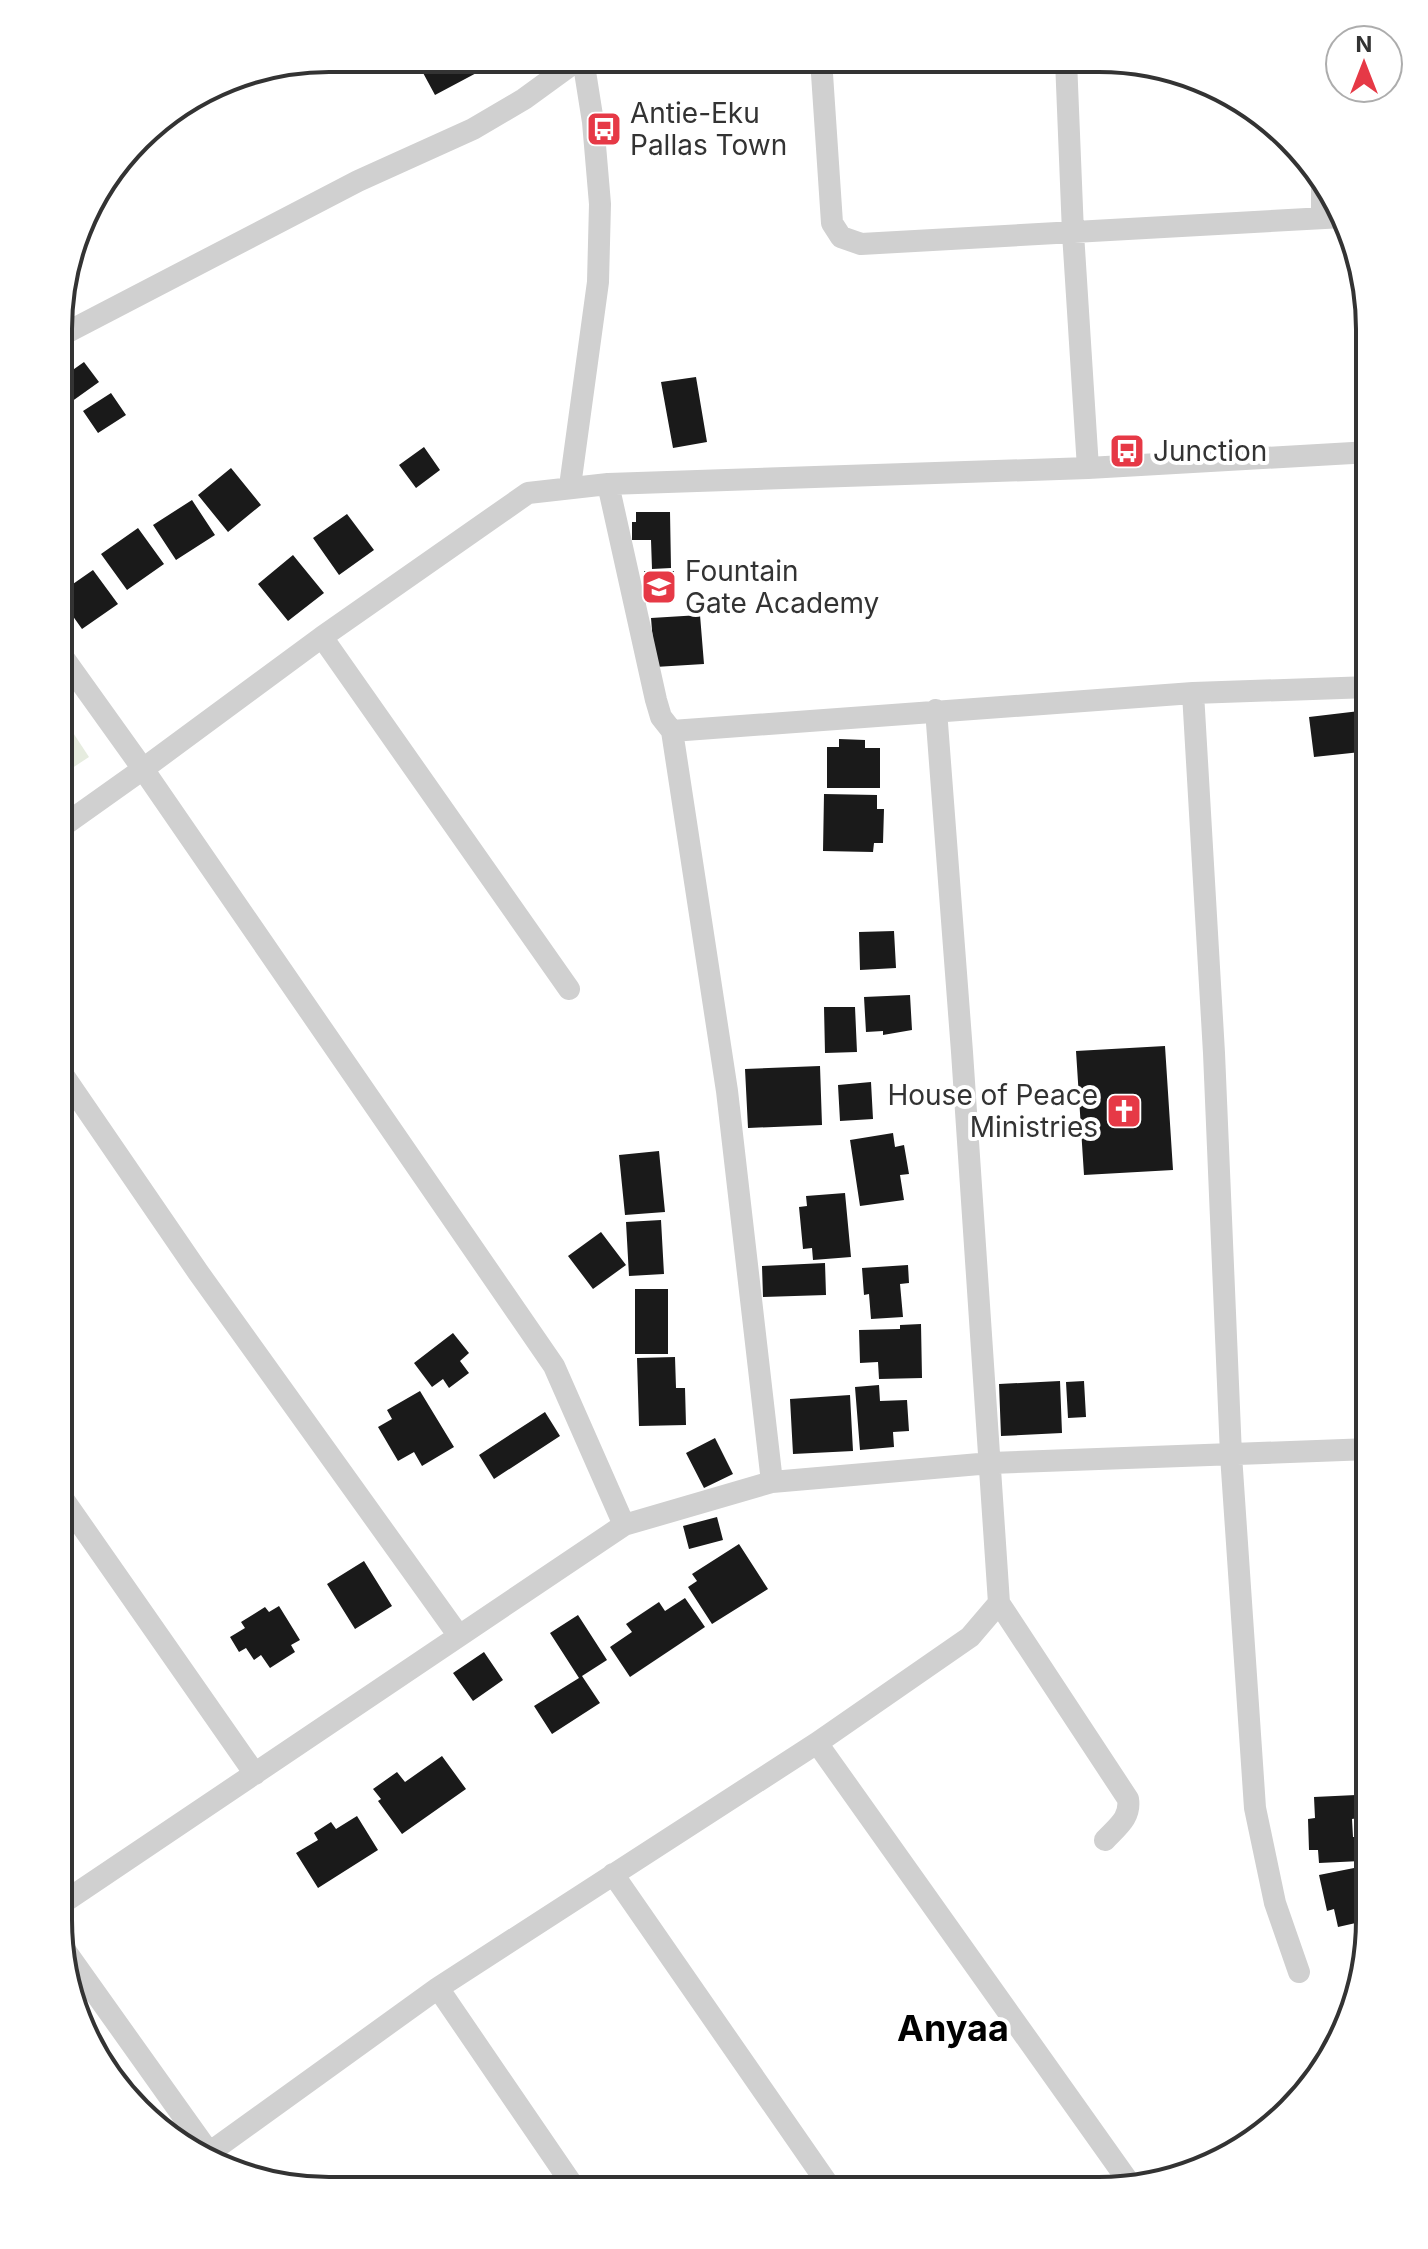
<svg xmlns="http://www.w3.org/2000/svg" width="1428" height="2249" font-family="Inter,sans-serif">
	<style>
		.green { fill: #e6ecdf }
		.building { fill: #1a1a1a }
		.lines { fill: none; stroke-linecap: round; stroke-linejoin: round }
		.minor { stroke: #d0d0d0; stroke-width: 22 }
		.labels { text-anchor: middle; dominant-baseline: central; stroke-width: 8; stroke-linejoin: round; paint-order: stroke }
		.poi-label { font-size: 28px; fill: #333; stroke: #fff; text-anchor: start }
		.district-label { font-size: 36px; font-weight: bold; fill: #000; stroke: #fff }
		.rim { fill: none; stroke: #333; stroke-width: 4 }
	</style>
	<rect width="100%" height="100%" fill="#fff"/>
	<path class="green" d="M 60,713 L 89,757 L 60,776 Z"/>
	<path class="building" d="M 415,58 L 475,58 L 482,70 L 435,95 Z
		M 84,362 L 99,382 L 71,402 L 60,386 L 60,379 Z
		M 696,377 L 707,442 L 673,448 L 661,382 Z
		M 111,393 L 126,415 L 98,433 L 83,411 Z
		M 424,447 L 440,470 L 416,488 L 399,465 Z
		M 231,468 L 261,505 L 228,532 L 198,495 Z
		M 192,500 L 215,535 L 176,560 L 153,525 Z
		M 636,512 L 670,512 L 671,568 L 652,569 L 651,540 L 632,540 L 632,522 L 636,522 Z
		M 347,514 L 374,550 L 339,575 L 313,538 Z
		M 138,528 L 164,564 L 127,590 L 101,554 Z
		M 1370,530 L 1370,562 L 1357,563 L 1356,531 Z
		M 293,555 L 324,593 L 288,621 L 258,584 Z
		M 93,570 L 118,604 L 82,629 L 60,598 L 60,593 Z
		M 644,571 L 674,571 L 674,602 L 645,603 Z
		M 1361,571 L 1370,571 L 1370,625 L 1362,625 Z
		M 700,615 L 704,664 L 655,667 L 651,618 Z
		M 1368,710 L 1370,751 L 1314,757 L 1309,717 Z
		M 839,739 L 865,740 L 865,748 L 880,748 L 880,788 L 827,788 L 827,747 L 839,747 Z
		M 824,794 L 877,795 L 877,809 L 884,809 L 883,843 L 874,843 L 873,852 L 823,851 Z
		M 894,931 L 896,968 L 860,970 L 859,932 Z
		M 910,995 L 912,1030 L 883,1035 L 883,1031 L 866,1032 L 864,997 Z
		M 824,1007 L 855,1007 L 857,1052 L 825,1053 Z
		M 1165,1046 L 1173,1170 L 1084,1175 L 1076,1051 Z
		M 820,1066 L 822,1125 L 748,1128 L 745,1069 Z
		M 871,1082 L 873,1119 L 840,1121 L 838,1085 Z
		M 893,1133 L 895,1147 L 904,1145 L 909,1174 L 900,1175 L 904,1200 L 860,1206 L 850,1140 Z
		M 659,1151 L 665,1212 L 625,1215 L 619,1155 Z
		M 845,1193 L 851,1257 L 813,1260 L 812,1248 L 803,1249 L 799,1207 L 807,1206 L 806,1196 Z
		M 661,1220 L 664,1274 L 629,1276 L 626,1222 Z
		M 601,1232 L 626,1265 L 593,1289 L 568,1256 Z
		M 825,1263 L 826,1295 L 763,1297 L 762,1266 Z
		M 908,1265 L 909,1283 L 900,1284 L 903,1317 L 871,1319 L 869,1294 L 864,1295 L 862,1268 Z
		M 635,1289 L 668,1289 L 668,1354 L 635,1354 Z
		M 921,1324 L 922,1378 L 879,1379 L 878,1362 L 860,1363 L 859,1330 L 900,1329 L 900,1325 Z
		M 453,1333 L 469,1353 L 460,1361 L 469,1373 L 449,1388 L 443,1379 L 432,1387 L 414,1363 Z
		M 675,1357 L 676,1388 L 685,1388 L 686,1425 L 639,1426 L 637,1358 Z
		M 1060,1381 L 1062,1433 L 1001,1436 L 999,1384 Z
		M 1084,1381 L 1086,1417 L 1068,1418 L 1066,1382 Z
		M 879,1385 L 880,1401 L 907,1400 L 909,1431 L 893,1432 L 894,1447 L 860,1450 L 855,1387 Z
		M 420,1391 L 454,1447 L 422,1466 L 414,1452 L 398,1461 L 378,1427 L 392,1419 L 387,1410 Z
		M 850,1395 L 853,1451 L 793,1454 L 790,1399 Z
		M 545,1412 L 560,1436 L 494,1479 L 479,1455 Z
		M 715,1438 L 733,1474 L 704,1488 L 686,1453 Z
		M 717,1517 L 723,1540 L 689,1549 L 683,1526 Z
		M 739,1544 L 768,1589 L 712,1624 L 688,1587 L 697,1581 L 692,1574 Z
		M 364,1561 L 392,1606 L 355,1629 L 327,1584 Z
		M 685,1598 L 705,1627 L 630,1677 L 610,1647 L 632,1632 L 626,1624 L 659,1602 L 665,1611 Z
		M 279,1606 L 300,1640 L 291,1645 L 295,1652 L 270,1668 L 261,1655 L 254,1660 L 246,1648 L 239,1652 L 230,1637 L 245,1628 L 241,1622 L 265,1607 L 269,1612 Z
		M 578,1615 L 607,1660 L 582,1676 L 600,1703 L 552,1734 L 534,1706 L 579,1678 L 550,1633 Z
		M 484,1652 L 503,1680 L 473,1701 L 453,1673 Z
		M 442,1756 L 466,1789 L 402,1834 L 378,1801 L 381,1799 L 373,1789 L 397,1772 L 405,1782 Z
		M 1356,1795 L 1358,1818 L 1352,1819 L 1353,1837 L 1359,1837 L 1361,1861 L 1319,1863 L 1318,1850 L 1309,1850 L 1308,1819 L 1315,1818 L 1314,1797 Z
		M 357,1816 L 378,1850 L 318,1888 L 296,1853 L 318,1840 L 314,1833 L 331,1822 L 336,1829 Z
		M 1369,1865 L 1369,1920 L 1338,1927 L 1334,1909 L 1327,1911 L 1319,1875 Z"/>
	<g class="lines">
		<path class="minor" d="M 715,59 L 821,62
			M 821,59 L 832,223 L 841,237 L 861,244 L 1343,217
			M 1066,60 L 1073,233 L 1088,468
			M 1322,218 L 1322,190
			M 60,336 L 358,181 L 473,129 L 524,99 L 579,59
			M 608,484 L 656,700 L 661,717 L 672,731 L 727,1091 L 772,1482
			M 570,486 L 598,282 L 600,204 L 593,122 L 583,59
			M 322,637 L 569,989
			M 60,653 L 143,769 L 554,1366 L 624,1525
			M 1193,693 L 1214,1053 L 1231,1455 L 1255,1808 L 1275,1903 L 1299,1972
			M 936,710 L 962,1052 L 999,1603 L 1128,1799 C 1131,1818 1117,1827 1105,1840
			M 672,731 L 1193,693 L 1370,687
			M 60,828 L 143,769 L 322,637 L 528,493 L 608,484 L 1088,468 L 1370,452
			M 59,1069 L 198,1272 L 459,1636
			M 59,1493 L 255,1774
			M 817,1743 L 1131,2185
			M 613,1874 L 832,2190
			M 58,1906 L 624,1525 L 772,1482 L 991,1463 L 1370,1449
			M 64,1949 L 210,2154
			M 438,1988 L 576,2190
			M 209,2153 L 438,1988 L 817,1743 L 970,1637 L 999,1603"/>
	</g>
	<defs>
		<symbol id="bus-square" viewBox="-11 -11 22 22"><rect x="-9" y="-9" width="18" height="18" rx="4" fill="#e63946" stroke="#fff"/><path d="M-5-6H5V4H4V6H2V4H-2V6H-4V4H-5ZM-3.5-4V0h7V-4ZM-3.5 1.2v1.5H-2V1.2ZM2 1.2v1.5H3.5V1.2Z" fill="#fff"/></symbol>
		<symbol id="school-square" viewBox="-11 -11 22 22"><rect x="-9" y="-9" width="18" height="18" rx="4" fill="#e63946" stroke="#fff"/><path d="M0-5L7-2L0 1L-7-2ZM-4 1L0 2.5L4 1V4Q0 6-4 4Z" fill="#fff"/></symbol>
		<symbol id="church-square" viewBox="-11 -11 22 22"><rect x="-9" y="-9" width="18" height="18" rx="4" fill="#e63946" stroke="#fff"/><path d="M-1.2-6h2.4v3.5h3.3v2.4h-3.3V6h-2.4V-.1h-3.3v-2.4h3.3Z" fill="#fff"/></symbol>
	</defs>
	<g fill-rule="evenodd">
		<use href="#bus-square" x="584" y="109" width="40" height="40"/>
		<use href="#bus-square" x="1107" y="431" width="40" height="40"/>
		<use href="#school-square" x="639" y="567" width="40" height="40"/>
		<use href="#church-square" x="1104" y="1091" width="40" height="40"/>
	</g>
	<g class="labels">
		<g class="poi-label">
			<text x="630" y="113">Antie-Eku<tspan x="630" dy="32">Pallas Town</tspan></text>
			<text x="1153" y="451">Junction</text>
			<text x="685" y="571">Fountain<tspan x="685" dy="32">Gate Academy</tspan></text>
			<text x="1098" y="1095" text-anchor="end">House of Peace<tspan x="1098" dy="32">Ministries</tspan></text>
		</g>
		<g class="district-label">
			<text x="953" y="2028">Anyaa</text>
		</g>
	</g>
	<path d="M0 0H1428V2249H0ZM329 72H1099A257 257 0 0 1 1356 329V1920A257 257 0 0 1 1099 2177H329A257 257 0 0 1 72 1920V329A257 257 0 0 1 329 72Z" fill="#fff" fill-rule="evenodd"/>
	<path class="rim" d="M329 72H1099A257 257 0 0 1 1356 329V1920A257 257 0 0 1 1099 2177H329A257 257 0 0 1 72 1920V329A257 257 0 0 1 329 72Z"/>
	<g transform="translate(1364 64)"><circle r="38" fill="#ffffff" stroke="#adadad" stroke-width="2"/>
	<path d="M0-6L14 30L0 20L-14 30Z" fill="#e63946"/>
	<text y="-12" font-size="22" font-weight="bold" text-anchor="middle" fill="#333333">N</text>
	</g>
</svg>
